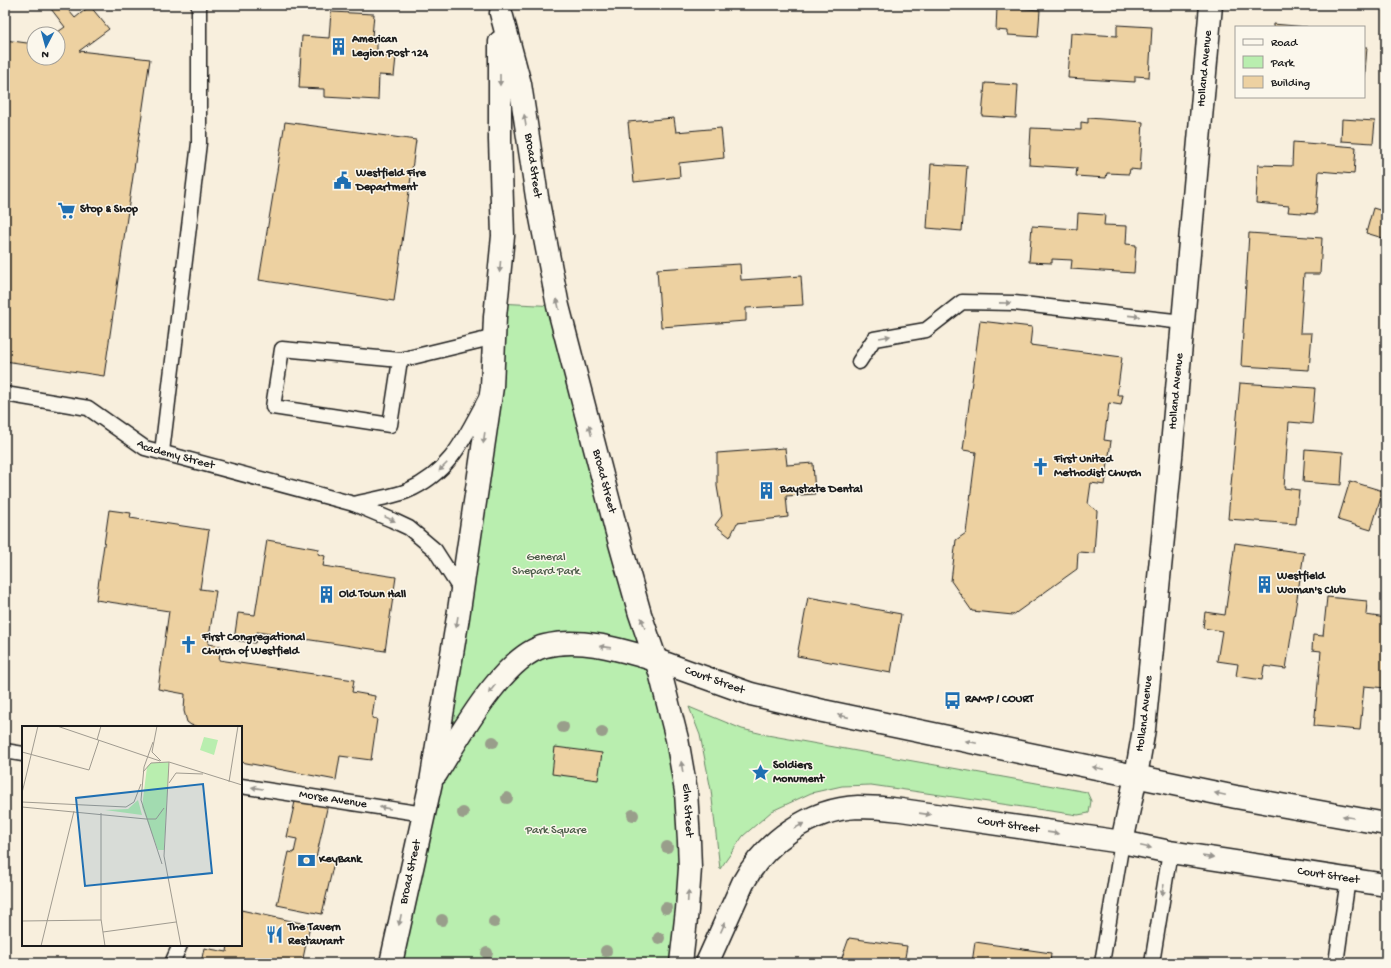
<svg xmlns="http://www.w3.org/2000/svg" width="1391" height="968" font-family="'Gochi Hand',sans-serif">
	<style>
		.green { fill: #b9eeaf; stroke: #6a8566 }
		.building { fill: #edd1a1; stroke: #1c1c1c }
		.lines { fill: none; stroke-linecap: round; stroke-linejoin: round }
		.lane-casing { stroke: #1c1c1c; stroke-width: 17 }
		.street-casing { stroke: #1c1c1c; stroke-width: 25 }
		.secondary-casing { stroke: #1c1c1c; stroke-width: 25 }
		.highway-casing { stroke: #1c1c1c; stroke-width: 25 }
		.lane { stroke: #fbf7ec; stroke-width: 14 }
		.street { stroke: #fbf7ec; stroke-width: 22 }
		.secondary { stroke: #fbf7ec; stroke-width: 22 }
		.highway { stroke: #fbf7ec; stroke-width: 22 }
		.tree { fill: #999e8b }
		.oneway { fill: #97948e }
		.labels { text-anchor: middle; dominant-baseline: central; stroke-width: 3; stroke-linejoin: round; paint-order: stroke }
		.poi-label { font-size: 12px; font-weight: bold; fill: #1c1c1c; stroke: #fbf7ec; text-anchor: start }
		.street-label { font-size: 12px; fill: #1c1c1c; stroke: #fbf7ec }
		.park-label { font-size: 12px; fill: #4b5b48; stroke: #fbf7ec }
		.inset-road { fill: none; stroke: #a09b90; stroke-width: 1 }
		.view { fill: #1f6fb2; fill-opacity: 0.15; stroke: #1f6fb2; stroke-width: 2 }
		.inset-edge { fill: none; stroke: #1c1c1c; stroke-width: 2 }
	</style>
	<rect width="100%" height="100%" fill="#f8efdd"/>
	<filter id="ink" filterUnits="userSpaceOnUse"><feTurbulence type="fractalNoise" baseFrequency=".025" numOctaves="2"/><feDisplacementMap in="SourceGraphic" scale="8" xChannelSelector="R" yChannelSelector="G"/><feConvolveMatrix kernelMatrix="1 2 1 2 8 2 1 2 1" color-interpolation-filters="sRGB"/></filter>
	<g filter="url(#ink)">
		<path class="green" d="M 497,303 L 558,306 L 686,791 L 681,963 L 391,963 L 431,782 Z
			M 689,707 L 742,729 L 767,735 L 1087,792 L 1091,801 L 1089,813 L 1078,815 L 871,785 L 842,786 L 811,793 L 772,811 L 743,836 L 720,869 L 711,790 L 700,735 Z"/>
		<path class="building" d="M 48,5 L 64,5 L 75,18 L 90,6 L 109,29 L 79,51 L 150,59 L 104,376 L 5,361 L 5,40 L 34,44 L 34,58 L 58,58 L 58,34 L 55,34 L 65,27 Z
			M 997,7 L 1040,10 L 1038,37 L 1008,35 L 1008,31 L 996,30 Z
			M 331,12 L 374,14 L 372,37 L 377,38 L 377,56 L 396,57 L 394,76 L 379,75 L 378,100 L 324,97 L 324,89 L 299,88 L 302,36 L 329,38 Z
			M 1273,24 L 1307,27 L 1273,27 Z
			M 1117,25 L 1152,27 L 1149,77 L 1135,76 L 1135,82 L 1068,78 L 1071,33 L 1117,36 Z
			M 1364,47 L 1367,47 L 1364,85 Z
			M 985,83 L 1018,85 L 1016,118 L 982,116 Z
			M 674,118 L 676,132 L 721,128 L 724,158 L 679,163 L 680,177 L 634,182 L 628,122 Z
			M 1088,118 L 1143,122 L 1140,170 L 1130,169 L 1129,174 L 1107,173 L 1106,178 L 1076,176 L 1077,168 L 1029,165 L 1031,128 L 1081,130 L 1081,122 L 1088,123 Z
			M 1342,119 L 1375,121 L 1373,143 L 1341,141 Z
			M 285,122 L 416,140 L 394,301 L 259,280 Z
			M 1293,142 L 1356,147 L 1354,174 L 1319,171 L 1316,214 L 1288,212 L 1289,206 L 1256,203 L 1258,165 L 1292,166 Z
			M 931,164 L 967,166 L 962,231 L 927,228 Z
			M 1373,208 L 1386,212 L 1386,239 L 1366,233 Z
			M 1078,213 L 1105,215 L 1104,225 L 1127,226 L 1126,244 L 1136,245 L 1134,273 L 1071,269 L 1072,260 L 1052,259 L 1052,263 L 1029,262 L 1032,226 L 1077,229 Z
			M 1249,233 L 1322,238 L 1320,274 L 1304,274 L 1300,333 L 1312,333 L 1309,370 L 1241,366 Z
			M 740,264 L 741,280 L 801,276 L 803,305 L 746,308 L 746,321 L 661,327 L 657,269 Z
			M 980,321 L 1032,327 L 1030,345 L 1122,357 L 1117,395 L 1123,395 L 1121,405 L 1109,403 L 1104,440 L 1111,441 L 1105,485 L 1091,483 L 1088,504 L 1097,511 L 1094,553 L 1078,552 L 1077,569 L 1013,615 L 972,611 L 951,581 L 956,540 L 966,533 L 976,452 L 963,450 Z
			M 1240,383 L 1315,388 L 1312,424 L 1289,422 L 1284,488 L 1299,490 L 1296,524 L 1228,519 Z
			M 785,448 L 787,465 L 813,463 L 815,494 L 786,496 L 788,517 L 737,523 L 730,537 L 715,525 L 722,516 L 717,486 L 717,453 Z
			M 1305,449 L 1343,452 L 1341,485 L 1303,482 Z
			M 1350,481 L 1383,491 L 1371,530 L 1338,520 Z
			M 109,510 L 131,513 L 130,518 L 209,530 L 200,589 L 216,591 L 208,644 L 221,646 L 219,660 L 354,680 L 352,692 L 375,696 L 372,718 L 377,719 L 371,760 L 340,756 L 336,780 L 241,762 L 241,727 L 199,727 L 191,725 L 187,722 L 184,711 L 185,694 L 158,689 L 169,611 L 96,600 Z
			M 267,540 L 319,549 L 318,554 L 325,556 L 323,566 L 396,577 L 385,651 L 257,632 L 255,643 L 234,640 L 238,613 L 255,615 Z
			M 1235,543 L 1304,553 L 1286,669 L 1264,666 L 1262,680 L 1236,676 L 1238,664 L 1217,661 L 1222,631 L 1203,628 L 1205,612 L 1225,615 Z
			M 808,597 L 901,614 L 891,673 L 797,656 Z
			M 1327,597 L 1367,601 L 1366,615 L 1386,618 L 1386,688 L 1364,686 L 1360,730 L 1314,726 L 1321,651 L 1312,650 L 1313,635 L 1323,636 Z
			M 555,747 L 602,753 L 598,780 L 552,774 Z
			M 296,797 L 328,804 L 316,858 L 334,862 L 322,914 L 277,905 L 289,852 L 294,853 L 297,839 L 287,837 Z
			M 241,910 L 310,925 L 302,963 L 201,963 L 204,948 L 227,952 L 228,945 L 241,945 Z
			M 849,938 L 907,946 L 904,963 L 840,963 Z
			M 975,942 L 1051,953 L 1050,963 L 972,963 Z"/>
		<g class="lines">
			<defs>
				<g id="lane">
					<path d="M 400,360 L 390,425 L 273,407 L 282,349 L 400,360 L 495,337"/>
					<path d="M 859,362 L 874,339 L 926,330 L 962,302 L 1014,303 L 1183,322"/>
					<path id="s1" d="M 5,394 L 88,408 L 145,448 L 354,504 L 392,520 L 409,528 L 435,550 L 462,592"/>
					<path d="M 162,452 L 199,143 L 199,5"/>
					<path d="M 354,504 C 370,500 392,497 407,491 C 451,472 465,437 486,398"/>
					<path d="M 5,751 L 23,754"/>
					<path id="s2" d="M 241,786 L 424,814"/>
					<path d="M 172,963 L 180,945"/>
					<path d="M 1102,963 L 1122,842"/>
					<path d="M 1152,963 L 1170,852"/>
					<path d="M 1336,963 L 1348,879"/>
				</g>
				<g id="street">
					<path id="s3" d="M 1136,776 L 1144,729 L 1171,457 L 1211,5"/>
				</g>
				<g id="secondary">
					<path id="s4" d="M 656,660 L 751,694 L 823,711 L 1236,797 L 1386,824"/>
					<path d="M 1122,842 L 1136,776"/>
					<path id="s5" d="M 707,963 L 743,883 C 765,842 810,809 858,807 C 873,807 887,808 901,810 L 1122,842 L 1170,852 L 1386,885"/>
				</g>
				<g id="highway">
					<path id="s6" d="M 501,13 L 520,84 L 537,197 L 558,306 L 616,529 L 640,614 L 660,672 L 677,739 L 686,791 L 689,841 L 690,868 L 687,910 L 681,963"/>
					<path d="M 436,774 C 458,739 503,656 545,646 C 581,637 621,650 656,660"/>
					<path id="s7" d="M 391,963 L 431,782 L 458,617 L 492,387 L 495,317 L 503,236 L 500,140 L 500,42"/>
				</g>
			</defs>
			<use href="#lane" class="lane-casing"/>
			<use href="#street" class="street-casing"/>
			<use href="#secondary" class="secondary-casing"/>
			<use href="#highway" class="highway-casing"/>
			<use href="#lane" class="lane"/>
			<use href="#street" class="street"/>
			<use href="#secondary" class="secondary"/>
			<use href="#highway" class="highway"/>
		</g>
		<g class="tree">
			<circle cx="563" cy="727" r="6"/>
			<circle cx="602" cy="732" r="6"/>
			<circle cx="493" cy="742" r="6"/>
			<circle cx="507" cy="798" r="6"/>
			<circle cx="463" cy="813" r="6"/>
			<circle cx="633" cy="815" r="6"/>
			<circle cx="667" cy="847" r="6"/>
			<circle cx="666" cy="908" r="6"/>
			<circle cx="442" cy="920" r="6"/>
			<circle cx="494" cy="922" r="6"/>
			<circle cx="659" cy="938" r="6"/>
			<circle cx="606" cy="951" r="6"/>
			<circle cx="487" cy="953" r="6"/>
		</g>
		<defs><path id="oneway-solid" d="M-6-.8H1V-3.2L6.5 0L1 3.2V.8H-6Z"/></defs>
		<g class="oneway">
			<use href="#oneway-solid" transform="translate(500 80) rotate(90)"/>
			<use href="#oneway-solid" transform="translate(525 120) rotate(-99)"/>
			<use href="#oneway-solid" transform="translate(500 267) rotate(95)"/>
			<use href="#oneway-solid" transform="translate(1005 303) rotate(1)"/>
			<use href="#oneway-solid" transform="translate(558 304) rotate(-102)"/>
			<use href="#oneway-solid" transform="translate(1134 316) rotate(6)"/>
			<use href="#oneway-solid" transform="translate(885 337) rotate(-10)"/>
			<use href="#oneway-solid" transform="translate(590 430) rotate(-104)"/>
			<use href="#oneway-solid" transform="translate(484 438) rotate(98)"/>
			<use href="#oneway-solid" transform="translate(443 467) rotate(135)"/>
			<use href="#oneway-solid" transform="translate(390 519) rotate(24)"/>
			<use href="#oneway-solid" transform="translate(457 622) rotate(99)"/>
			<use href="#oneway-solid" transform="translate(643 623) rotate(-109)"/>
			<use href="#oneway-solid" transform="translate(605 647) rotate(-172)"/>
			<use href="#oneway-solid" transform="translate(492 689) rotate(127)"/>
			<use href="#oneway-solid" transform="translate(843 716) rotate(-167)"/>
			<use href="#oneway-solid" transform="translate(971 742) rotate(-168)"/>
			<use href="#oneway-solid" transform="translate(682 767) rotate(-99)"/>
			<use href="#oneway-solid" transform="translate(1098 768) rotate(-168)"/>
			<use href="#oneway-solid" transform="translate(257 788) rotate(-171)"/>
			<use href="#oneway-solid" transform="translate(1220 794) rotate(-168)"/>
			<use href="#oneway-solid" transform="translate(385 808) rotate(-171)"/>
			<use href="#oneway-solid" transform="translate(925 814) rotate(8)"/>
			<use href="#oneway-solid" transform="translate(1348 817) rotate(-170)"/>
			<use href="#oneway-solid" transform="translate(799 826) rotate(-29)"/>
			<use href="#oneway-solid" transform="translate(1053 833) rotate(8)"/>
			<use href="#oneway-solid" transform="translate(1146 847) rotate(12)"/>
			<use href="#oneway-solid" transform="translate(1208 857) rotate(9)"/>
			<use href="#oneway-solid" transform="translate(1163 890) rotate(99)"/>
			<use href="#oneway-solid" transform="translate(688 896) rotate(-87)"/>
			<use href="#oneway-solid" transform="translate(400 920) rotate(102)"/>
			<use href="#oneway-solid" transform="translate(723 927) rotate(-66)"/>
		</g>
	</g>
	<defs>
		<symbol id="building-bare" viewBox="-9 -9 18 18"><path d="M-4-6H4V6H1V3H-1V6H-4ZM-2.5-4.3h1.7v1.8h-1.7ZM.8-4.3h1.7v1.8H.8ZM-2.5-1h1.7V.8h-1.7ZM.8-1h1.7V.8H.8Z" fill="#1f6fb2" stroke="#fbf7ec" stroke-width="2.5" paint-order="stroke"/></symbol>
		<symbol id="civic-bare" viewBox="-9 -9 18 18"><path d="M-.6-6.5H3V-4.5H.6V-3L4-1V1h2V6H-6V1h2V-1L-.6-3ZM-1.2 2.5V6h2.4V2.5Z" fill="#1f6fb2" stroke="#fbf7ec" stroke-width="2.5" paint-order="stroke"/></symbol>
		<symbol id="supermarket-bare" viewBox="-9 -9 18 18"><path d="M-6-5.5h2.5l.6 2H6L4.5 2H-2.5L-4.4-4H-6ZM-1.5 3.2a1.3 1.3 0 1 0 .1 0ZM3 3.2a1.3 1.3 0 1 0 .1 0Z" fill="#1f6fb2" stroke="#fbf7ec" stroke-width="2.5" paint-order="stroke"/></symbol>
		<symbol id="church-bare" viewBox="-9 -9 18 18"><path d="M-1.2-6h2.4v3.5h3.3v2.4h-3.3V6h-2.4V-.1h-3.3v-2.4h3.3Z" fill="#1f6fb2" stroke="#fbf7ec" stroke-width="2.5" paint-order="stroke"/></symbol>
		<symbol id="bus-bare" viewBox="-9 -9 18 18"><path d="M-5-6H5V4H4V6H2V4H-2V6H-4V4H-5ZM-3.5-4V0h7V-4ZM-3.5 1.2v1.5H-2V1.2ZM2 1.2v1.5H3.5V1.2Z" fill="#1f6fb2" stroke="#fbf7ec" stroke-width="2.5" paint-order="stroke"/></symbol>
		<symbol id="sight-bare" viewBox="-9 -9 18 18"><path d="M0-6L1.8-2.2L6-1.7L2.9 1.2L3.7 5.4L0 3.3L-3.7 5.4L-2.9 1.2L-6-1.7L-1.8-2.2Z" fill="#1f6fb2" stroke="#fbf7ec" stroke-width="2.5" paint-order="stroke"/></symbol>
		<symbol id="bank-bare" viewBox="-9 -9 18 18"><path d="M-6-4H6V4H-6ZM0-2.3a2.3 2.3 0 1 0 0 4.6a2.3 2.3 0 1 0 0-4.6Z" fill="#1f6fb2" stroke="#fbf7ec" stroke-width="2.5" paint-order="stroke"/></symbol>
		<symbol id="restaurant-bare" viewBox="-9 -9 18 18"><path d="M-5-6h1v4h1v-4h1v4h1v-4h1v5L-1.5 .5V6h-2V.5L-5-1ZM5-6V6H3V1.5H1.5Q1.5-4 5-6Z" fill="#1f6fb2" stroke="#fbf7ec" stroke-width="2.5" paint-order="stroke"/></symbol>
	</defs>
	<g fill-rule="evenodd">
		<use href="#building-bare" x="326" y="34" width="25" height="25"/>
		<use href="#civic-bare" x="330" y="168" width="25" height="25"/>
		<use href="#supermarket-bare" x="54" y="198" width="25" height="25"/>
		<use href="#church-bare" x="1028" y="454" width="25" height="25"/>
		<use href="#building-bare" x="754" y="478" width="25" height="25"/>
		<use href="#building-bare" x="1252" y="572" width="25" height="25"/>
		<use href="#building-bare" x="314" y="582" width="25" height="25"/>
		<use href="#church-bare" x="176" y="632" width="25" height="25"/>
		<use href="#bus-bare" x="940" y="688" width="25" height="25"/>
		<use href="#sight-bare" x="748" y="760" width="25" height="25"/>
		<use href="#bank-bare" x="294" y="848" width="25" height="25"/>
		<use href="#restaurant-bare" x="262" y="922" width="25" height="25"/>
	</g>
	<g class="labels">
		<g class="poi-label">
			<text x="352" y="40">American<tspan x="352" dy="14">Legion Post 124</tspan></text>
			<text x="356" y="174">Westfield Fire<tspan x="356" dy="14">Department</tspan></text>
			<text x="80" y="210">Stop &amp; Shop</text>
			<text x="1054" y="460">First United<tspan x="1054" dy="14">Methodist Church</tspan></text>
			<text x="780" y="490">Baystate Dental</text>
			<text x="1277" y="577">Westfield<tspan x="1277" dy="14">Woman's Club</tspan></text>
			<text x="339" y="595">Old Town Hall</text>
			<text x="202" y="638">First Congregational<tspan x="202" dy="14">Church of Westfield</tspan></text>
			<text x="965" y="700">RAMP / COURT</text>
			<text x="773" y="766">Soldiers<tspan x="773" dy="14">Monument</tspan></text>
			<text x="319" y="860">KeyBank</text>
			<text x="288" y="928">The Tavern<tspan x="288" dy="14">Restaurant</tspan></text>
		</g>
		<g class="street-label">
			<text stroke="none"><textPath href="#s3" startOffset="711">Holland Avenue</textPath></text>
			<text stroke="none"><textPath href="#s6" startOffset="156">Broad Street</textPath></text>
			<text stroke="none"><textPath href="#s3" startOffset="387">Holland Avenue</textPath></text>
			<text stroke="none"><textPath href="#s1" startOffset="185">Academy Street</textPath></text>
			<text stroke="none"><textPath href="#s6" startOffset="480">Broad Street</textPath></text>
			<text stroke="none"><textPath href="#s4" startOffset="62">Court Street</textPath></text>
			<text stroke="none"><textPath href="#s3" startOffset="63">Holland Avenue</textPath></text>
			<text stroke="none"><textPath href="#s2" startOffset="93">Morse Avenue</textPath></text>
			<text stroke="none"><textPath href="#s6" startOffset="820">Elm Street</textPath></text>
			<text stroke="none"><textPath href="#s5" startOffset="383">Court Street</textPath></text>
			<text stroke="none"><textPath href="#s7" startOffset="93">Broad Street</textPath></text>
			<text stroke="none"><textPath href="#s5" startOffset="707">Court Street</textPath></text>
		</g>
		<g class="park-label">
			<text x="546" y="558">General<tspan x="546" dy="14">Shepard Park</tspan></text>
			<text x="556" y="831">Park Square</text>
		</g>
	</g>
	<g transform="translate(22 726)">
		<rect width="220" height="220" fill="#f8efdd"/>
		<path d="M 182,11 L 196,14 L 192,29 L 178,24 ZM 147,36 L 142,124 L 136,124 L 120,81 L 125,41 L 129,37 ZM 116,74 L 120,89 L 83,84 L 106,83 Z" fill="#b9eeaf"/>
		<path class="inset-road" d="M 35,0 L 138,35M 135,0 L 130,26 L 139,35M 75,14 L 79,0M 131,16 L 122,41 L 119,74 L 140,138M 0,26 L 67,44 L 77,14M 147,36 L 220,59M 121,46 L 129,37 L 147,36 L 142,130 L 159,220M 207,56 L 216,0M 147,57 L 154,47 L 181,48M 0,67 L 16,0M 0,76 L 104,81 L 112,76 L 119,58M 0,81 L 124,93M 79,87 L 79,193 L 83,220M 124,93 L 134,93 L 142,82M 0,195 L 79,194M 81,206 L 154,196M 19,220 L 52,85"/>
		<path class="view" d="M 181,58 L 190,147 L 63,160 L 54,72 Z"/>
		<rect width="220" height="220" class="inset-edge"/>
	</g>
	<rect width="1391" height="968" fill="none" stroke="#fbf7ec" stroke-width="20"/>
	<rect x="10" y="10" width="1371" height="948" fill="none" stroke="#1c1c1c" stroke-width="1.5" filter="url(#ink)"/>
	<rect x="1235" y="26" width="130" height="72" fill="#fbf7ec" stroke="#a29f99"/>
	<rect x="1243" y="39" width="20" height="6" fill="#fbf7ec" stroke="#a29f99"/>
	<text x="1271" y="46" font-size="12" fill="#1c1c1c">Road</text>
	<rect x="1243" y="56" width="20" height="12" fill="#b9eeaf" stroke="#a29f99"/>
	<text x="1271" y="66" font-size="12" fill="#1c1c1c">Park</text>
	<rect x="1243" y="76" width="20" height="12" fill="#edd1a1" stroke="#a29f99"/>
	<text x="1271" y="86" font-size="12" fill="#1c1c1c">Building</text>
	<g transform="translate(46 46) rotate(186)"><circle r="19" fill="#fbf7ec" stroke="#a29f99"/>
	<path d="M0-3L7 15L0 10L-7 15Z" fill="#1f6fb2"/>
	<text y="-6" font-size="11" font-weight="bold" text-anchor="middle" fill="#1c1c1c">N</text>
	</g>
</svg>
